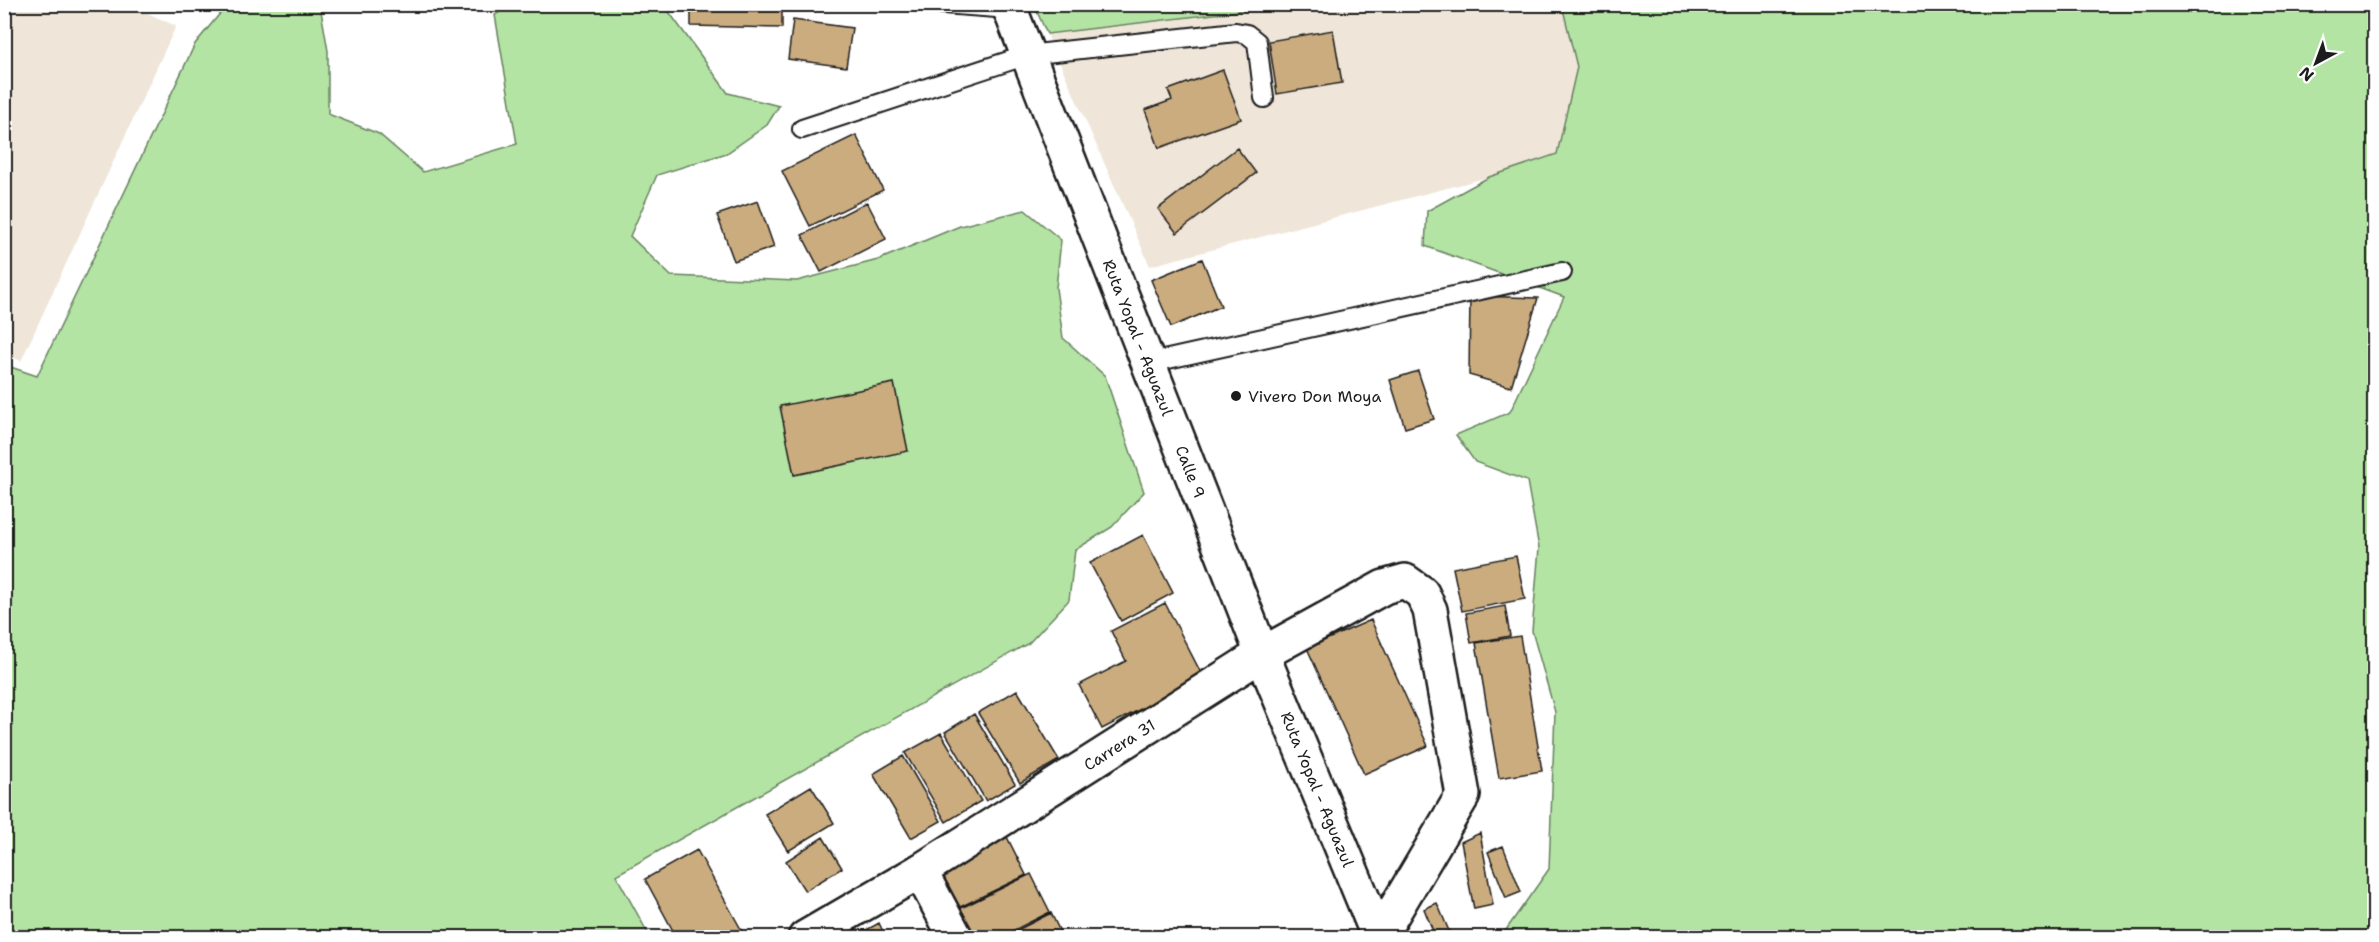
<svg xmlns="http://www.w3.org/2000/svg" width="2379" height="942" font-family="'Shantell Sans',sans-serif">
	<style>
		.built { fill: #efe6d9 }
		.green { fill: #b3e4a4; stroke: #688060; stroke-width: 1.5 }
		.building { fill: #cbac7f; stroke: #1c1c1c; stroke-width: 1.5 }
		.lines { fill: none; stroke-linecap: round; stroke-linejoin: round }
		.lane-casing { stroke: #1c1c1c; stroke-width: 22 }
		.street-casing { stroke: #1c1c1c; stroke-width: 38 }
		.secondary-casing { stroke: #1c1c1c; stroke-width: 38 }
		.lane { stroke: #fff; stroke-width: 18 }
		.street { stroke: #fff; stroke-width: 33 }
		.secondary { stroke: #fff; stroke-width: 33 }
		.poi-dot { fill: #1c1c1c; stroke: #fff; stroke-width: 2 }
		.labels { text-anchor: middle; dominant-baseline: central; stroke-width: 5; stroke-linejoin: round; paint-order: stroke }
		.street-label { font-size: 16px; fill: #1c1c1c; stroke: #fff }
		.poi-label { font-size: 16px; fill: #1c1c1c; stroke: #fff; text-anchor: start }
	</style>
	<rect width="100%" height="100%" fill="#fff"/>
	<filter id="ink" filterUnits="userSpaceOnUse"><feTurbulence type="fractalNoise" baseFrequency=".0167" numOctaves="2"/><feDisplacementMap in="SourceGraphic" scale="12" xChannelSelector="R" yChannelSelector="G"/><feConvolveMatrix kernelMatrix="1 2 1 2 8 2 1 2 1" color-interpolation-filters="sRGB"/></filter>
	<g filter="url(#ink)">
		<path class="built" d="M 5,4 L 130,5 L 176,26 L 21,361 L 4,353 Z
			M 1289,4 L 1562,5 L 1577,67 L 1557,154 L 1489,177 L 1150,266 L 1047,34 Z"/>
		<path class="green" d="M 227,5 L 320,5 L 328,51 L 328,114 L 379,134 L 423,172 L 517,144 L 495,15 L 511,5 L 664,5 L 728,93 L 779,106 L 767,125 L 727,153 L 657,175 L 630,236 L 671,276 L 797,281 L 878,260 L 960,226 L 1025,210 L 1061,240 L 1056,288 L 1063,338 L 1105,376 L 1144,492 L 1112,527 L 1075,550 L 1069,600 L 1029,643 L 616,875 L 650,937 L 5,938 L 5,365 L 37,376 L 195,44 Z
			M 1034,5 L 1289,5 L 1047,34 Z
			M 1562,5 L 2374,5 L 2374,937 L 1501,937 L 1549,869 L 1555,712 L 1532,631 L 1539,548 L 1527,481 L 1475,462 L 1456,435 L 1510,412 L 1564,297 L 1425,246 L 1427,211 L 1489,177 L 1557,154 L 1577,67 Z"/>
		<path class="building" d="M 691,4 L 782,4 L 782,28 L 691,26 Z
			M 793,20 L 852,28 L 846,67 L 788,59 Z
			M 1333,30 L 1342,83 L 1277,94 L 1269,41 Z
			M 1223,70 L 1241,119 L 1159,148 L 1145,110 L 1172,100 L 1168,90 Z
			M 856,135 L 883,190 L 810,226 L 782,171 Z
			M 1237,148 L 1256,173 L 1177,233 L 1158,209 Z
			M 758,201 L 774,247 L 734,261 L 717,215 Z
			M 867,202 L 886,239 L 821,272 L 802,235 Z
			M 1202,259 L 1221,306 L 1171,327 L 1151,280 Z
			M 1470,296 L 1538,298 L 1511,387 L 1469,375 Z
			M 1418,371 L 1434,419 L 1405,428 L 1390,380 Z
			M 894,383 L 908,451 L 794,475 L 780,406 Z
			M 1143,535 L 1173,593 L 1121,621 L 1090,563 Z
			M 1516,556 L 1525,599 L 1462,611 L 1453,568 Z
			M 1165,603 L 1203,677 L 1102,729 L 1079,685 L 1126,661 L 1111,631 Z
			M 1505,606 L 1510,636 L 1471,643 L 1466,613 Z
			M 1371,620 L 1428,746 L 1364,774 L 1307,648 Z
			M 1520,636 L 1542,771 L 1499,778 L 1476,643 Z
			M 1017,690 L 1059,760 L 1020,783 L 978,713 Z
			M 974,714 L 1015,784 L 986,801 L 945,732 Z
			M 941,733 L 981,801 L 946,822 L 905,753 Z
			M 903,756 L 941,821 L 911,838 L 873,774 Z
			M 811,786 L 834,823 L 788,851 L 765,814 Z
			M 1004,831 L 1026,875 L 956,909 L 934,864 Z
			M 1480,833 L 1493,905 L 1474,909 L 1461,842 Z
			M 823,837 L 842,868 L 805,891 L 786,861 Z
			M 1503,846 L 1521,892 L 1506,898 L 1488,852 Z
			M 697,850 L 742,931 L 731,938 L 677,938 L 645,879 Z
			M 1031,874 L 1050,912 L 998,938 L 971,938 L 957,910 Z
			M 1437,903 L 1452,938 L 1436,938 L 1424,909 Z
			M 1051,913 L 1063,938 L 1002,938 Z
			M 879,923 L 886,938 L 852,938 Z"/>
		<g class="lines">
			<defs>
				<path id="lane" d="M 943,4 L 1010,9
					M 802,129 L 1027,55 L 1236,32 L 1247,34 L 1257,42 L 1264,98
					M 1150,363 L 1562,272"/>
				<g id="street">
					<path d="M 920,871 L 956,938"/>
					<path id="s1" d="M 805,938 L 920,871 L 1262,654 L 1384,587 L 1405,581 L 1422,593 L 1430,610 L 1463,795 L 1379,937"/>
				</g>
				<g id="secondary">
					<path id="s2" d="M 1008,4 L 1262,654 L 1379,938"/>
				</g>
			</defs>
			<use href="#lane" class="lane-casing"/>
			<use href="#street" class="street-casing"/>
			<use href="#secondary" class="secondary-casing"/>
			<use href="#lane" class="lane"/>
			<use href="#street" class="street"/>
			<use href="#secondary" class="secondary"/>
		</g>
	</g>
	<circle class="poi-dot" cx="1236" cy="396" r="6"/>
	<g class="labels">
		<g class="street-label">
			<text stroke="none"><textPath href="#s2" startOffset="358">Ruta Yopal - Aguazul</textPath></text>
			<text stroke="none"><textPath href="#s2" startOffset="502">Calle 9</textPath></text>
			<text stroke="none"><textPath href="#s1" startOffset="369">Carrera 31</textPath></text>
			<text stroke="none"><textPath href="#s2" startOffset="844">Ruta Yopal - Aguazul</textPath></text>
		</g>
		<g class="poi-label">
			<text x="1248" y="396">Vivero Don Moya</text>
		</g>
	</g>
	<rect width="2379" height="942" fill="none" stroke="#fff" stroke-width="24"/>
	<rect x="12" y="12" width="2355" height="918" fill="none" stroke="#1c1c1c" stroke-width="2" filter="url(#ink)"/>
	<g transform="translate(2316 63) rotate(221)" stroke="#ffffff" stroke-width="4.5" paint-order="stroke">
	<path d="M0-4.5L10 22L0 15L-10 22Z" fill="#1c1c1c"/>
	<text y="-9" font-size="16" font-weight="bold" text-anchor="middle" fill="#1c1c1c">N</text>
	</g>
</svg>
